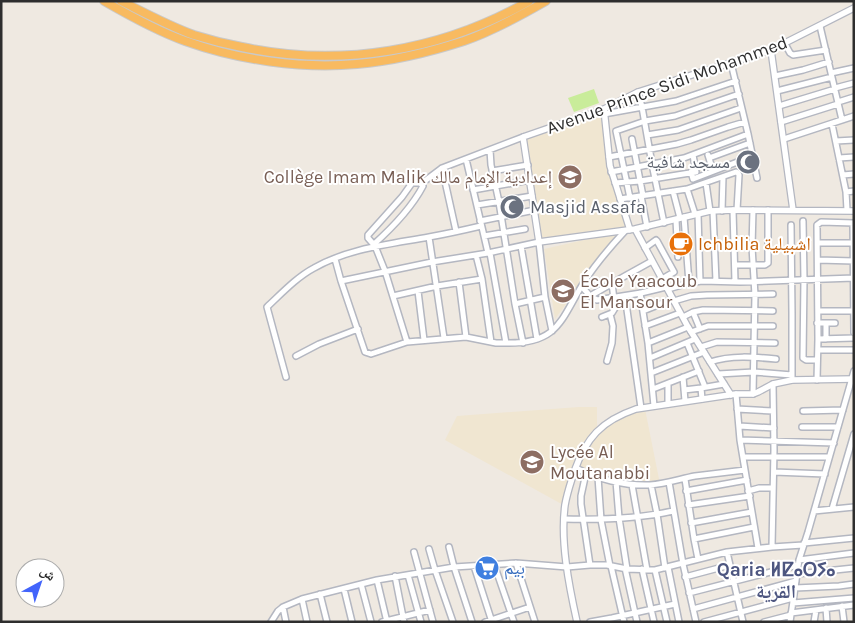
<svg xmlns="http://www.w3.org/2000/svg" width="855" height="623" font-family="Karla,'Noto Naskh Arabic','Noto Sans Tifinagh',sans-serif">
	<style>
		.education { fill: #f0e6d1 }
		.pitch { fill: #c9ec9a }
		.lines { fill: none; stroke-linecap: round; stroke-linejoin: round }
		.minor-casing { stroke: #b4b7c1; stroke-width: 8 }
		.tertiary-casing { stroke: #b4b7c1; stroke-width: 8 }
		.trunk-casing { stroke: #c9c9c9; stroke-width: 10 }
		.minor { stroke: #fff; stroke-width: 5 }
		.tertiary { stroke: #fff; stroke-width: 5.5 }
		.trunk { stroke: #f8ba60; stroke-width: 8 }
		.labels { text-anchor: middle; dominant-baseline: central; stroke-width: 4; stroke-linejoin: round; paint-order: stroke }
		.street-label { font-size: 18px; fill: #2e2e2e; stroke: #fff }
		.worship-label { font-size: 18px; fill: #5b616d; stroke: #fff; text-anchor: end }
		.education-label { font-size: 18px; fill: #785e54; stroke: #fff; text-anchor: start }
		.food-label { font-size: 18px; fill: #c56008; stroke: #fff; text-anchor: start }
		.shop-label { font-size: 18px; fill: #366cbe; stroke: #fff; text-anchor: start }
		.neighbourhood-label { font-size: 19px; font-weight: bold; fill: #4d5680; stroke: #fff }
	</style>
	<rect width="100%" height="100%" fill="#efe9e1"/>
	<path class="education" d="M 603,109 L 610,166 L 630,231 L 618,233 L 555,319 L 544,249 L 611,234 L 542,241 L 522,140 Z
		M 579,407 L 597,407 L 597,432 L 619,417 L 645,409 L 660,484 L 629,482 L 586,473 L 576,469 L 567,507 L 445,440 L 457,416 Z"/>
	<path class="pitch" d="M 594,89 L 599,103 L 574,112 L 568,98 Z"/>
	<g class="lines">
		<defs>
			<path id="minor" d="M 820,26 L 842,120
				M 785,44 L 790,53 L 793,55 L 826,50
				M 731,63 L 748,134 L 757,178
				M 831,73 L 854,68
				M 775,76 L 803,70 L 829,62
				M 835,88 L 854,83
				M 777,91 L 832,77
				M 638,92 L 642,107 L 652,164 L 664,223
				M 838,102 L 854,97
				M 779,106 L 835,89
				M 604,114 L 676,101 L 736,81
				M 781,122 L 838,104
				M 832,124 L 846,192 L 847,210
				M 647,135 L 678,130 L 741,108
				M 632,139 L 643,196
				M 784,139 L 854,116
				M 836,141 L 854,140
				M 490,150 L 491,165 L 499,202 L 515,304 L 523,343
				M 708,155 L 713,171
				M 609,157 L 677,144 L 691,140 L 728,127 L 745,122
				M 709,158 L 750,143
				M 839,158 L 854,157
				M 466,159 L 488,253
				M 442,168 L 456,231
				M 492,171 L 528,165
				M 611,172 L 684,158 L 748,134
				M 691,172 L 693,179 L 753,156
				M 843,175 L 854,174
				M 615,183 L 640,181 L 696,172 L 693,155
				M 706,183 L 710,211
				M 687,189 L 695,214
				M 473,190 L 530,180
				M 673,191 L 680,218
				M 846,192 L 854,191
				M 641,196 L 647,227
				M 630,198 L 616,131 L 645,121 L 675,116 L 739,94
				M 620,199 L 687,189 L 736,172 L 738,173 L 739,175 L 737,210
				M 477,205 L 532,196
				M 733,210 L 735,282
				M 753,210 L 752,247 L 755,295 L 753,394
				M 713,211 L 716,281
				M 722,211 L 723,177
				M 698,214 L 700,281
				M 684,217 L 689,283
				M 676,220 L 678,257
				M 480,221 L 535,210
				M 803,221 L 804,279 L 803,358 L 806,360 L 817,360
				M 853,223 L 854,333
				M 791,225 L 792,313 L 792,380
				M 484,236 L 525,229
				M 429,237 L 444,338
				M 818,243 L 854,243
				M 373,245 C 392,228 411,209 423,186 L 420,183
				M 521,246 L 537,339
				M 645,248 L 656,240 L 657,241 L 674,272 L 662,279
				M 490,253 L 506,343 C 561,344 561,317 586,279 C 598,261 611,246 625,231
				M 335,259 L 341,281 L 432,262 L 488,253 L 539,242 L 545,297 L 552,331
				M 818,260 L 854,261
				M 735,265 L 765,265 L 768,263 L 768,210
				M 482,279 L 491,342
				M 341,281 L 365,352 L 371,354 L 407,342 L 466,337 L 459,282
				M 583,285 L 584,289 L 590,296 L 597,300 L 641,293 L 666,287
				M 668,289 L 689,283 L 702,281 L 740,282 L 854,278
				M 418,291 L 424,340
				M 640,293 L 648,343 L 654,406
				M 393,296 L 437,286 L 482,279 L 476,255
				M 590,296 L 625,276 L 652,261
				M 625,296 L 641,408
				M 674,301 L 691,296 L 707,295 L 773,294
				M 515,304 L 545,297
				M 643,311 L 673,299
				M 818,311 L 854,311
				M 693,312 L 700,329
				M 602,317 L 612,313 L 615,308 L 612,283
				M 683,317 L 693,312 L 703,310 L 773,311
				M 817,323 L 835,323
				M 826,323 L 826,339
				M 645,326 L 680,313
				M 691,332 L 708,326 L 773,326
				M 466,337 L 496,343 L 506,343
				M 818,339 L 854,338
				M 407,342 L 385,271 L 375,246 L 368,238 L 368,235 L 402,197 L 412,183 L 422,183 L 442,168 L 523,137
				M 648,343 L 688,327
				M 687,343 L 705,387
				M 701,347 L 717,342 L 775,343
				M 818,350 L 854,350
				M 296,356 L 319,344 L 358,329
				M 650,358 L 695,339
				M 607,361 L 612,343 L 613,326 L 610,314
				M 710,362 C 731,355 754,357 776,359
				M 651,373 L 704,352
				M 718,374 L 754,372 L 792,375
				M 286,377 L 267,307 C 282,293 297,277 314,268 C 349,248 391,244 429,237 C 446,234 464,230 481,226
				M 683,377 L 685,401
				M 817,380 L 818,339 L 817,225 L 821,222 L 854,223
				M 668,384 L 668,404
				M 653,389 L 699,371
				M 684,390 L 701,388
				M 736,394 L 740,440 L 758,548
				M 702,399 L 701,388 L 724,384
				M 737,409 L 773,411
				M 803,411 L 843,410
				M 739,426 L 774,428
				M 802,427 L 838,427
				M 740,440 L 834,443
				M 743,457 L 829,457
				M 576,468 C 597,479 625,486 650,485 C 665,484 680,479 695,476 C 712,474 728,472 745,470
				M 774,472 L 825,474
				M 586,473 L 581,496 L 581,504 L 590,565
				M 598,477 L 601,520 L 610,566
				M 685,479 L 694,539 L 698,559
				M 616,481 L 619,518 L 627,569
				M 669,482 L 683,564 L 696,622
				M 632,485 L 647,570
				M 651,485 L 657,514 L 665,568
				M 686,491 L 747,480
				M 748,491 L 759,488 L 773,488
				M 688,505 L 750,496
				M 832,509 L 854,434
				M 814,511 L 854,507
				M 564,519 C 601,520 637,519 673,511
				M 691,523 L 752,512
				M 694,539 L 754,527
				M 804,543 L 854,538
				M 449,547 L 454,567 L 472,622
				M 772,547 L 774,450 L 773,384
				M 429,549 L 435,570 L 453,622
				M 414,552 L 433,622
				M 727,552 L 743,622
				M 799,560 L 854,553
				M 516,563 L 535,622
				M 494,564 L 514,622
				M 474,566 L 492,622
				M 611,566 L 624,622
				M 668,567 L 679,622
				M 625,568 L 637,622
				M 642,569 L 654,622
				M 655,570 L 667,622
				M 797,574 L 854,568
				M 408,575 L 421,622
				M 395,576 L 404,622
				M 685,577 L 730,565
				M 377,580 L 387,622
				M 361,584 L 371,622
				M 795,588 L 839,586 L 854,584
				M 344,589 L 352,622
				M 689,593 L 798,565
				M 320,594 L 327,622
				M 302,599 L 307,622
				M 793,603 L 854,598
				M 842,606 L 844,622
				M 283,607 L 286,622
				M 826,608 L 827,622
				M 693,609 L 796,581
				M 791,613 L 854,605
				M 271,622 L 278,611 L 283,607 L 302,599 L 377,580 L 454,567 L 516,563 L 567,567 L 590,565 L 607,565 L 627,569 L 655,570 L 727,552 L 772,547 L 803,545
				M 382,622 L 430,610
				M 485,622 L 530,607
				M 590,622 L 612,618 L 675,604
				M 704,622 L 793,598
				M 764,622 L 791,615
				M 790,622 L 799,560 L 808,532 L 854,371
				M 814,622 L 816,610"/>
			<path id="tertiary" d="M 854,8 L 771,50 L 638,92 L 604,109 L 523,137 L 539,242 L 635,229 L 710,211 L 733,210 L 854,211
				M 771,50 L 793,210
				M 604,109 L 610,166 L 630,230
				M 635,229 L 688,327 L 731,395
				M 577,622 C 569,586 560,541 565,505 C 567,493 571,482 574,472 C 586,438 601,421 636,409 L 736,394 L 753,394 L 758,392 L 773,384 L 792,380 L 854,379"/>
			<path id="trunk" d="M 104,1 C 130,16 157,31 185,41 C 238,60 301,69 357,64 C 393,61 430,52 464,41 C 493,31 520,16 546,1
				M 121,1 C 145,13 169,26 194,35 C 210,40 226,44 242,47 C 340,68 442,51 529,1"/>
		</defs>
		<use href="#minor" class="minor-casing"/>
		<use href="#tertiary" class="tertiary-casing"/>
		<use href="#trunk" class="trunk-casing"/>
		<use href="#minor" class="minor"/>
		<use href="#tertiary" class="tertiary"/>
		<use href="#trunk" class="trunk"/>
	</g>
	<defs>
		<symbol id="mosque-disc" viewBox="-11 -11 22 22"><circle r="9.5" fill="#6b7280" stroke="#fff"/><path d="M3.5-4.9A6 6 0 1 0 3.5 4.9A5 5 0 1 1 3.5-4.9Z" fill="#fff"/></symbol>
		<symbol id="school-disc" viewBox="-11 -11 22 22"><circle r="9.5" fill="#8d6e63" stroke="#fff"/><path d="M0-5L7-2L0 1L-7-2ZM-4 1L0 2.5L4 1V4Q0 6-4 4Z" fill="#fff"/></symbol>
		<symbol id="cafe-disc" viewBox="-11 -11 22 22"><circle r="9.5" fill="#e8710a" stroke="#fff"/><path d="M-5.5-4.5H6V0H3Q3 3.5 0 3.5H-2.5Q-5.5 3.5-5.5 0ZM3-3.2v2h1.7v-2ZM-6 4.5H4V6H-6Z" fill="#fff"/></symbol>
		<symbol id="supermarket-disc" viewBox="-11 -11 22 22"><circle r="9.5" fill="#3f7fe0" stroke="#fff"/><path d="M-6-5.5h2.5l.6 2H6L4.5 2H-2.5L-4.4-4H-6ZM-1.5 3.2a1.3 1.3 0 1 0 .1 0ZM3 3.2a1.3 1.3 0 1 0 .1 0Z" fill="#fff"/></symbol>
	</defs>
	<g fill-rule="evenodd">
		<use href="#mosque-disc" x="734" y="148" width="28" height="28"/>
		<use href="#school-disc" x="556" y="163" width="28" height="28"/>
		<use href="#mosque-disc" x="498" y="193" width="28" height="28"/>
		<use href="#cafe-disc" x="667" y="230" width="28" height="28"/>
		<use href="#school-disc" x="549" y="277" width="28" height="28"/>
		<use href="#school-disc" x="518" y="448" width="28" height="28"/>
		<use href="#supermarket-disc" x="473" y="554" width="28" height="28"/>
	</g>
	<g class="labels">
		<g class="street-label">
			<text transform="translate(667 85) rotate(-20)">Avenue Prince Sidi Mohammed</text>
		</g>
		<g class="worship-label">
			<text x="730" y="162">مسجد شافية</text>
			<text x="530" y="207" text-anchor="start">Masjid Assafa</text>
		</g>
		<g class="education-label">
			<text x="552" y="177" text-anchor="end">Collège Imam Malik إعدادية الإمام مالك</text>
			<text x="580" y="281">École Yaacoub<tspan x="580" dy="21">El Mansour</tspan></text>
			<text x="550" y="452">Lycée Al<tspan x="550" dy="21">Moutanabbi</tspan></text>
		</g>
		<g class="food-label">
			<text x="698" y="244">Ichbilia اشبيلية</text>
		</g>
		<g class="shop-label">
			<text x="504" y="568">بيم</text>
		</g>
		<g class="neighbourhood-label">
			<text x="776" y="570">Qaria ⵍⵇⴰⵔⵢⴰ<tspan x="776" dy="22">القرية</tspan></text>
		</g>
	</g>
	<rect width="855" height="623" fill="none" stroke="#2e2e2e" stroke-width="5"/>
	<g transform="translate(40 583) rotate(40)"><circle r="24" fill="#ffffff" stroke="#ababab"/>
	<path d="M0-4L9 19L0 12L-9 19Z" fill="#4264fb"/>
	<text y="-8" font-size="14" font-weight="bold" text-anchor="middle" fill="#2e2e2e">ش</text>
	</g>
</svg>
